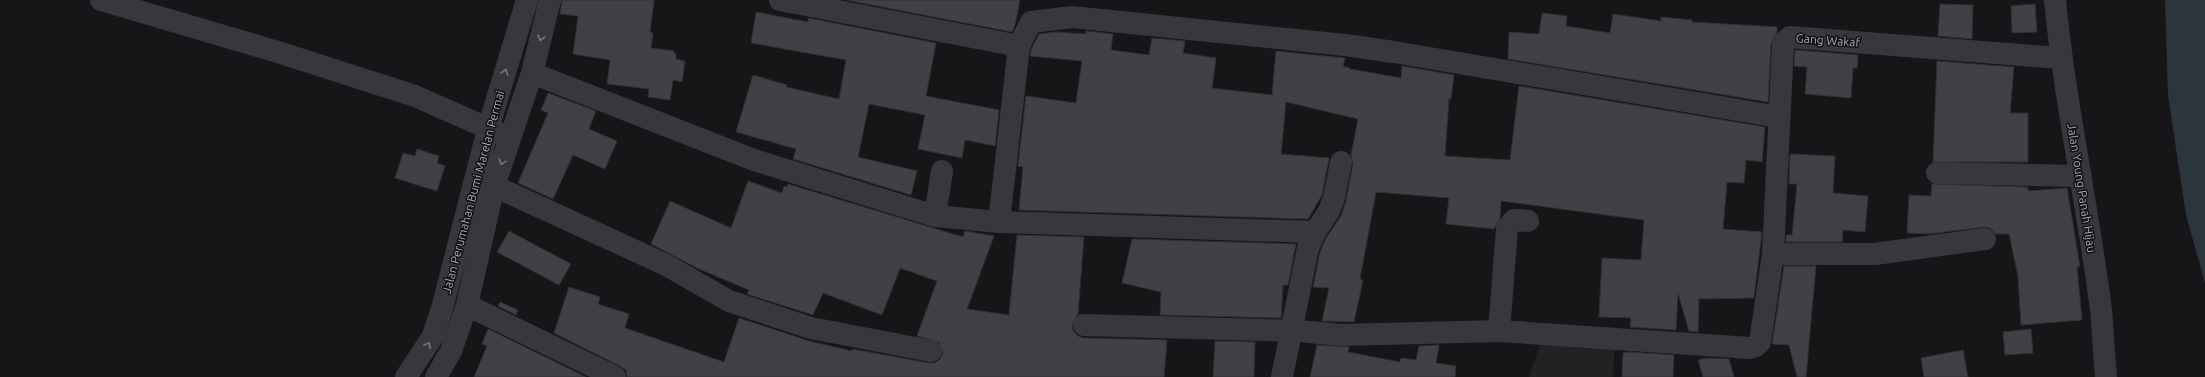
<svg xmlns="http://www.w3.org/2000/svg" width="2205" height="377" font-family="Ubuntu,sans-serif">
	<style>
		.built { fill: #222225 }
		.water { fill: #2c353c }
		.building { fill: #404145; stroke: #303034 }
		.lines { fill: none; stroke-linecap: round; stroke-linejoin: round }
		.minor { stroke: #37383d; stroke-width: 22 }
		.tertiary { stroke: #37383d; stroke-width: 22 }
		.oneway { stroke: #757881 }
		.labels { text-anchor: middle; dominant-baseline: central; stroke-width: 3; stroke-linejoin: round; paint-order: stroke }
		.street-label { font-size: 12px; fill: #a8adb8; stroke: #111113 }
	</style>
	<rect width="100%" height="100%" fill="#161618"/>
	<path class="built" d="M 1615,341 L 1613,377 L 1529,377 L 1541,342 Z"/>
	<path class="water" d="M 2165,0 L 2205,0 L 2205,283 L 2186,215 L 2168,95 Z"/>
	<path class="building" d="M 562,0 L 654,0 L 650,32 L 653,33 L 651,48 L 674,51 L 674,53 L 676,54 L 676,59 L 685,61 L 682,82 L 673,80 L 670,100 L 648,97 L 649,89 L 607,84 L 610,60 L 573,54 L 578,16 L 560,14 Z
		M 846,0 L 1020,0 L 1015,25 L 1012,32 Z
		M 1940,4 L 1973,5 L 1972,39 L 1938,36 Z
		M 2035,4 L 2037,32 L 2012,33 L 2011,6 Z
		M 756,12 L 808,22 L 808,18 L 936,43 L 926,96 L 999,110 L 995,146 L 965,140 L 962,158 L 918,149 L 925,115 L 869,104 L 858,157 L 917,171 L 911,195 L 793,159 L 796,149 L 736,132 L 753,75 L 787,85 L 786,87 L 839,99 L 846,60 L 751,43 Z
		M 1542,13 L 1567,16 L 1566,26 L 1610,33 L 1613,14 L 1661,21 L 1661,17 L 1692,20 L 1692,22 L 1777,27 L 1777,33 L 1771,43 L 1768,102 L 1508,59 L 1509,32 L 1539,34 Z
		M 1086,31 L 1113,34 L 1111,50 L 1149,55 L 1152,38 L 1185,41 L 1183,53 L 1216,58 L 1212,88 L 1272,95 L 1276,51 L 1345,58 L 1343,66 L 1350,68 L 1350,69 L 1401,78 L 1402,66 L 1454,75 L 1451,99 L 1449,99 L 1445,156 L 1510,160 L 1519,86 L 1765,127 L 1762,162 L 1746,160 L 1744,183 L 1727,182 L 1723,229 L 1762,232 L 1754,298 L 1699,299 L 1698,332 L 1689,331 L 1678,293 L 1676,330 L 1630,327 L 1631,318 L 1599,317 L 1602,258 L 1641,260 L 1644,220 L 1501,201 L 1500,218 L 1494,229 L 1446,224 L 1449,198 L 1376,192 L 1360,279 L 1363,280 L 1354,322 L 1322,321 L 1329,288 L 1313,287 L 1320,252 L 1326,238 L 1341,216 L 1346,201 L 1353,164 L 1351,155 L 1358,119 L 1286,102 L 1281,154 L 1329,158 L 1322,195 L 1308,219 L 1019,210 L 1023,167 L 1018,166 L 1026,96 L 1076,103 L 1082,61 L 1030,56 L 1031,50 L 1039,34 L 1056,32 L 1086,34 Z
		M 1795,50 L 1858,55 L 1857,68 L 1853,68 L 1851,98 L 1805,94 L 1807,67 L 1794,66 Z
		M 1937,61 L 2014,67 L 2010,113 L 2028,113 L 2028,162 L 1933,162 Z
		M 548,93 L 596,111 L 589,129 L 617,141 L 605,169 L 573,155 L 553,199 L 518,183 L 548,113 L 541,110 Z
		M 417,149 L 439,156 L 437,163 L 445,166 L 437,191 L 395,178 L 403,153 L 415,156 Z
		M 1790,154 L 1835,156 L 1833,193 L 1868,196 L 1865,232 L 1843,230 L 1842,242 L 1786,242 L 1786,235 L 1792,235 L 1797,184 L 1789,184 Z
		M 748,181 L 782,193 L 784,186 L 787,187 L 788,184 L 963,237 L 965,231 L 994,236 L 967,309 L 1009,315 L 1017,235 L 1084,237 L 1078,314 L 1072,324 L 1073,331 L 1078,336 L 1084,338 L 1167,340 L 1164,377 L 627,377 L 626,370 L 620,366 L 554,333 L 569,287 L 600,297 L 598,304 L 629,314 L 625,328 L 724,362 L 739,318 L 809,341 L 852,351 L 852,349 L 929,363 L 935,363 L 940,359 L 943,353 L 939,342 L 917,336 L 937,281 L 900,268 L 882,315 L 823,293 L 813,315 L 747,294 L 749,290 L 697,268 L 651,244 L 670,201 L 731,228 Z
		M 1932,184 L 2028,187 L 2028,191 L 2067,188 L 2080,267 L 2077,267 L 2082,320 L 2021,325 L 2018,276 L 2009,234 L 1996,234 L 1990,228 L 1984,227 L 1928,234 L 1907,233 L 1909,195 L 1931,196 Z
		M 509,231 L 571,264 L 559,285 L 497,252 Z
		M 1132,239 L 1296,244 L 1288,285 L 1283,285 L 1281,318 L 1160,315 L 1161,292 L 1122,283 Z
		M 1784,266 L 1816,266 L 1806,377 L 1797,377 L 1789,345 L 1772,344 Z
		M 500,302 L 518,310 L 516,315 L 498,306 Z
		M 488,329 L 586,377 L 474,377 L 487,346 L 482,344 Z
		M 2031,329 L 2033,353 L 2005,355 L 2003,332 Z
		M 1215,341 L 1255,342 L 1254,377 L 1213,377 Z
		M 1317,345 L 1349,347 L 1348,352 L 1400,362 L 1401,358 L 1416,360 L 1419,346 L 1439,345 L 1436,363 L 1456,366 L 1455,377 L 1310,377 Z
		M 1963,350 L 1968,377 L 1924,377 L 1921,358 Z
		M 1629,352 L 1674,355 L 1673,377 L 1622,377 L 1623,353 Z
		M 1707,358 L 1729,359 L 1734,377 L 1703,377 L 1698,360 Z"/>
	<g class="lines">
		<path class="minor" d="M 101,0 L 278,52 L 415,96 L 510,138
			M 780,0 L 1019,46
			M 532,73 L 754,160 L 935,216 L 999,222 L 1315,232 L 1308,248 L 1282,377
			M 1937,173 L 2081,176
			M 494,186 L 666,265 L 729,301 L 811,328 L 931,351
			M 935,216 L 942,171
			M 999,222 L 1019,46 L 1031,22 L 1072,17 L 1345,45 L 1394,52 L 1779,117
			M 1315,232 L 1329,211 L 1334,198 L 1341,162
			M 1773,254 L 1875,254 L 1985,239
			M 467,305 L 615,377
			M 1084,325 L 1299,331 L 1341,335 L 1499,331 L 1750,348 L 1756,346 L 1760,342 L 1773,254 L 1783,44 L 1790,37 L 2060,58
			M 1499,331 L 1507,228 L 1514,220 L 1528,221
			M 406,377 L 433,336 L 443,305 L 488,129 L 527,0
			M 436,377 L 451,351 L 467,305 L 494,186 L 532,73 L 550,0"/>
		<path class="tertiary" d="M 2055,0 C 2065,104 2088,206 2101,310 C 2103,332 2104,355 2106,377"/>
	</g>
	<defs><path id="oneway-chevron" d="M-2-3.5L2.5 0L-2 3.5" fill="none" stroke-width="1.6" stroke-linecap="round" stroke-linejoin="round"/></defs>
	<g class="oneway">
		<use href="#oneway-chevron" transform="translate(541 38) rotate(104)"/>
		<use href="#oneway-chevron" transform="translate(505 72) rotate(-73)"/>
		<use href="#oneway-chevron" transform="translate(502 162) rotate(108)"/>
		<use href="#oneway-chevron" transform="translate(428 345) rotate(-59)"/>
	</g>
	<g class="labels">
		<g class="street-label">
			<text transform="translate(1828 40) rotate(4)">Gang Wakaf</text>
			<text transform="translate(2082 188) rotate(81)">Jalan Young Panah Hijau</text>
			<text transform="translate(473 192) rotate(-75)">Jalan Perumahan Bumi Marelan Permai</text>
		</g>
	</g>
</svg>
